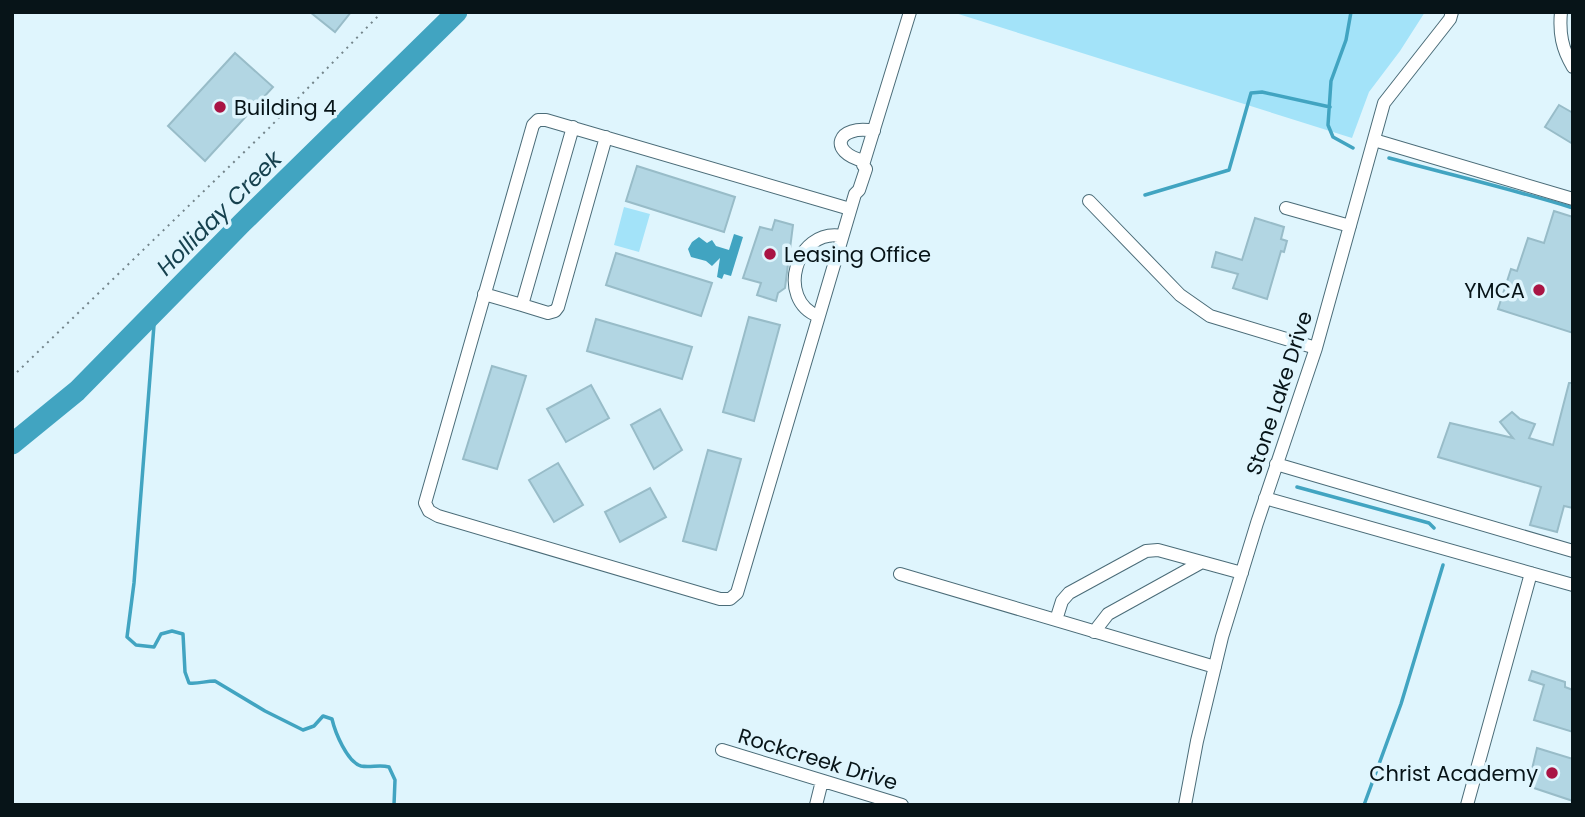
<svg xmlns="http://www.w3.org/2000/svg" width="1585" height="817" font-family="Poppins,sans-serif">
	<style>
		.green { fill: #a3e3f9 }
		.water { fill: #41a4c1 }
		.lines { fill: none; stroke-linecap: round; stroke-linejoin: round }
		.stream { stroke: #41a4c1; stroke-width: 3.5 }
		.river { stroke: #41a4c1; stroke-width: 21 }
		.building { fill: #b2d6e3; stroke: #98bcc8; stroke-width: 2 }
		.minor-casing { stroke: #4b6c78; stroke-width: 14 }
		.path { stroke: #74858b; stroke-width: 2; stroke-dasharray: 2 5; stroke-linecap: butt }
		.minor { stroke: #fff; stroke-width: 12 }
		.poi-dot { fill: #a91444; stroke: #dff5fd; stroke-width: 2.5 }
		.labels { text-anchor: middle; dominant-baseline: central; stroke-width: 7; stroke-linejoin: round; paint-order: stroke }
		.poi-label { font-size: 21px; fill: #071418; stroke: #dff5fd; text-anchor: start }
		.street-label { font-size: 21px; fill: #071418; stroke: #dff5fd }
		.water-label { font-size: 23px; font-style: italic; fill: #16414e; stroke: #dff5fd }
	</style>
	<rect width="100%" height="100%" fill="#dff5fd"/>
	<path class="green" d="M 952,12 L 1425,12 L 1400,51 L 1369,92 L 1352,138 Z
		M 624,207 L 650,214 L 639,252 L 614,245 Z"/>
	<path class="water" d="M 734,234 L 743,237 L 731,276 L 724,274 L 722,279 L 717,277 L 720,258 L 712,266 L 706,261 L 691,257 L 688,249 L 692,242 L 699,237 L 707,243 L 712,240 L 716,246 L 729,250 Z"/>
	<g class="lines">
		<path class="stream" d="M 1351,12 L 1346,40 L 1331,81 L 1328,125 L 1333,137 L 1353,148
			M 1389,158 C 1451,175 1512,189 1573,208
			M 1145,195 L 1229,170 L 1251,93 L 1262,92 L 1330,107
			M 155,312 L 134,583 L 127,637 L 136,645 L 154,647 L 161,634 L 172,631 L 183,634 L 185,672 L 189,683 C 199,684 205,681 215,681 L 265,711 L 303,730 L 314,726 L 323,716 L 332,719 C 335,732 347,762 361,766 C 371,768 379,764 389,767 L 395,780 L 394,805
			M 1297,487 L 1429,523 L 1434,528
			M 1364,805 L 1401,704 L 1443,565"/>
		<path class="river" d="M 12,444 L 77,391 L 242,223 L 457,12"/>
	</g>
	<path class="building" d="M 310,12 L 351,12 L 335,32 Z
		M 235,53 L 273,87 L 205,161 L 168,126 Z
		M 1559,105 L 1573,113 L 1573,144 L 1545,127 Z
		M 637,166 L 735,197 L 724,232 L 626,201 Z
		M 1554,211 L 1573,217 L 1573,333 L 1498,309 L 1511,269 L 1517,271 L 1528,238 L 1544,243 Z
		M 1255,218 L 1284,227 L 1281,239 L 1287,241 L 1284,252 L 1281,251 L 1267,299 L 1233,288 L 1238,274 L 1212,267 L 1216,252 L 1242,260 Z
		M 775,220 L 793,225 L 785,288 L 778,293 L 776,301 L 757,295 L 761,283 L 743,278 L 760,227 L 772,230 Z
		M 616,253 L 712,283 L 701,316 L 606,285 Z
		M 749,317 L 780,325 L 754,421 L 723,412 Z
		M 596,319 L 692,347 L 682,379 L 587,351 Z
		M 492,366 L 526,376 L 497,469 L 463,459 Z
		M 1569,383 L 1573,383 L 1573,508 L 1564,506 L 1557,532 L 1530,525 L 1541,487 L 1438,457 L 1450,423 L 1513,438 L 1500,422 L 1512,412 L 1520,419 L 1535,424 L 1529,438 L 1553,445 Z
		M 591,385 L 609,418 L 566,442 L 547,409 Z
		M 660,409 L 682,450 L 654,469 L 631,425 Z
		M 708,450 L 741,459 L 716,550 L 683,541 Z
		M 558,463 L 583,505 L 554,522 L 529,480 Z
		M 650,488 L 666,517 L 620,542 L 605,512 Z
		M 1532,671 L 1565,682 L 1565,687 L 1573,690 L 1573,732 L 1534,720 L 1544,685 L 1529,680 Z
		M 1537,748 L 1573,759 L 1573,801 L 1528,786 Z"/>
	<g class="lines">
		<defs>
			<path id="minor" d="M 1561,12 C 1559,33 1562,49 1573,67
				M 1374,140 L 1573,199
				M 864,161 C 827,152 837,124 874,131
				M 1089,201 L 1180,295 L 1210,316 L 1316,348
				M 1286,208 L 1350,226
				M 850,209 L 546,120 L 538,120 L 533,125 L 425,503 L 429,511 L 438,516 L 720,599 L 730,599 L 737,593 L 855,194 L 859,190 L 866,169 L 863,165 L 910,12
				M 484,294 L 522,305 L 573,127
				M 522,305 L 548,313 L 555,311 L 558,307 L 606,137
				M 818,316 C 776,300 795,228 842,236
				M 1276,464 L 1573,551
				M 1265,498 L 1573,585
				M 900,574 L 1215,667
				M 1056,620 L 1062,601 L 1069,593 L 1146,551 L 1158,550 L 1242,573
				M 1094,632 L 1108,614 L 1202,562
				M 722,750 L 902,805
				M 816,805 L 822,781
				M 1185,805 L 1197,741 L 1222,637 L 1257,523 L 1316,348 L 1384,103 L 1450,19 L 1452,12
				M 1467,805 L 1531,573"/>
		</defs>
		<use href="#minor" class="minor-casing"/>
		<path class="path" d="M 12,377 L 269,128 L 382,12"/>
		<use href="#minor" class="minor"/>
	</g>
	<g class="poi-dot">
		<circle cx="220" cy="107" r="7"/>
		<circle cx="770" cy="254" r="7"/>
		<circle cx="1539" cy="290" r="7"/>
		<circle cx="1552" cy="773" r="7"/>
	</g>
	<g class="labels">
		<g class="poi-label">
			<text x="234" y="107">Building 4</text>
			<text x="784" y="254">Leasing Office</text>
			<text x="1525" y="290" text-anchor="end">YMCA</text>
			<text x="1538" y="773" text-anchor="end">Christ Academy</text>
		</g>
		<g class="street-label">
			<text transform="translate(1279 393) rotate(-72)">Stone Lake Drive</text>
			<text transform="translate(818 759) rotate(17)">Rockcreek Drive</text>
		</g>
		<g class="water-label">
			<text transform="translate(219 213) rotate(-45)">Holliday Creek</text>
		</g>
	</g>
	<rect width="1585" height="817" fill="none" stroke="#071418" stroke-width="28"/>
</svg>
